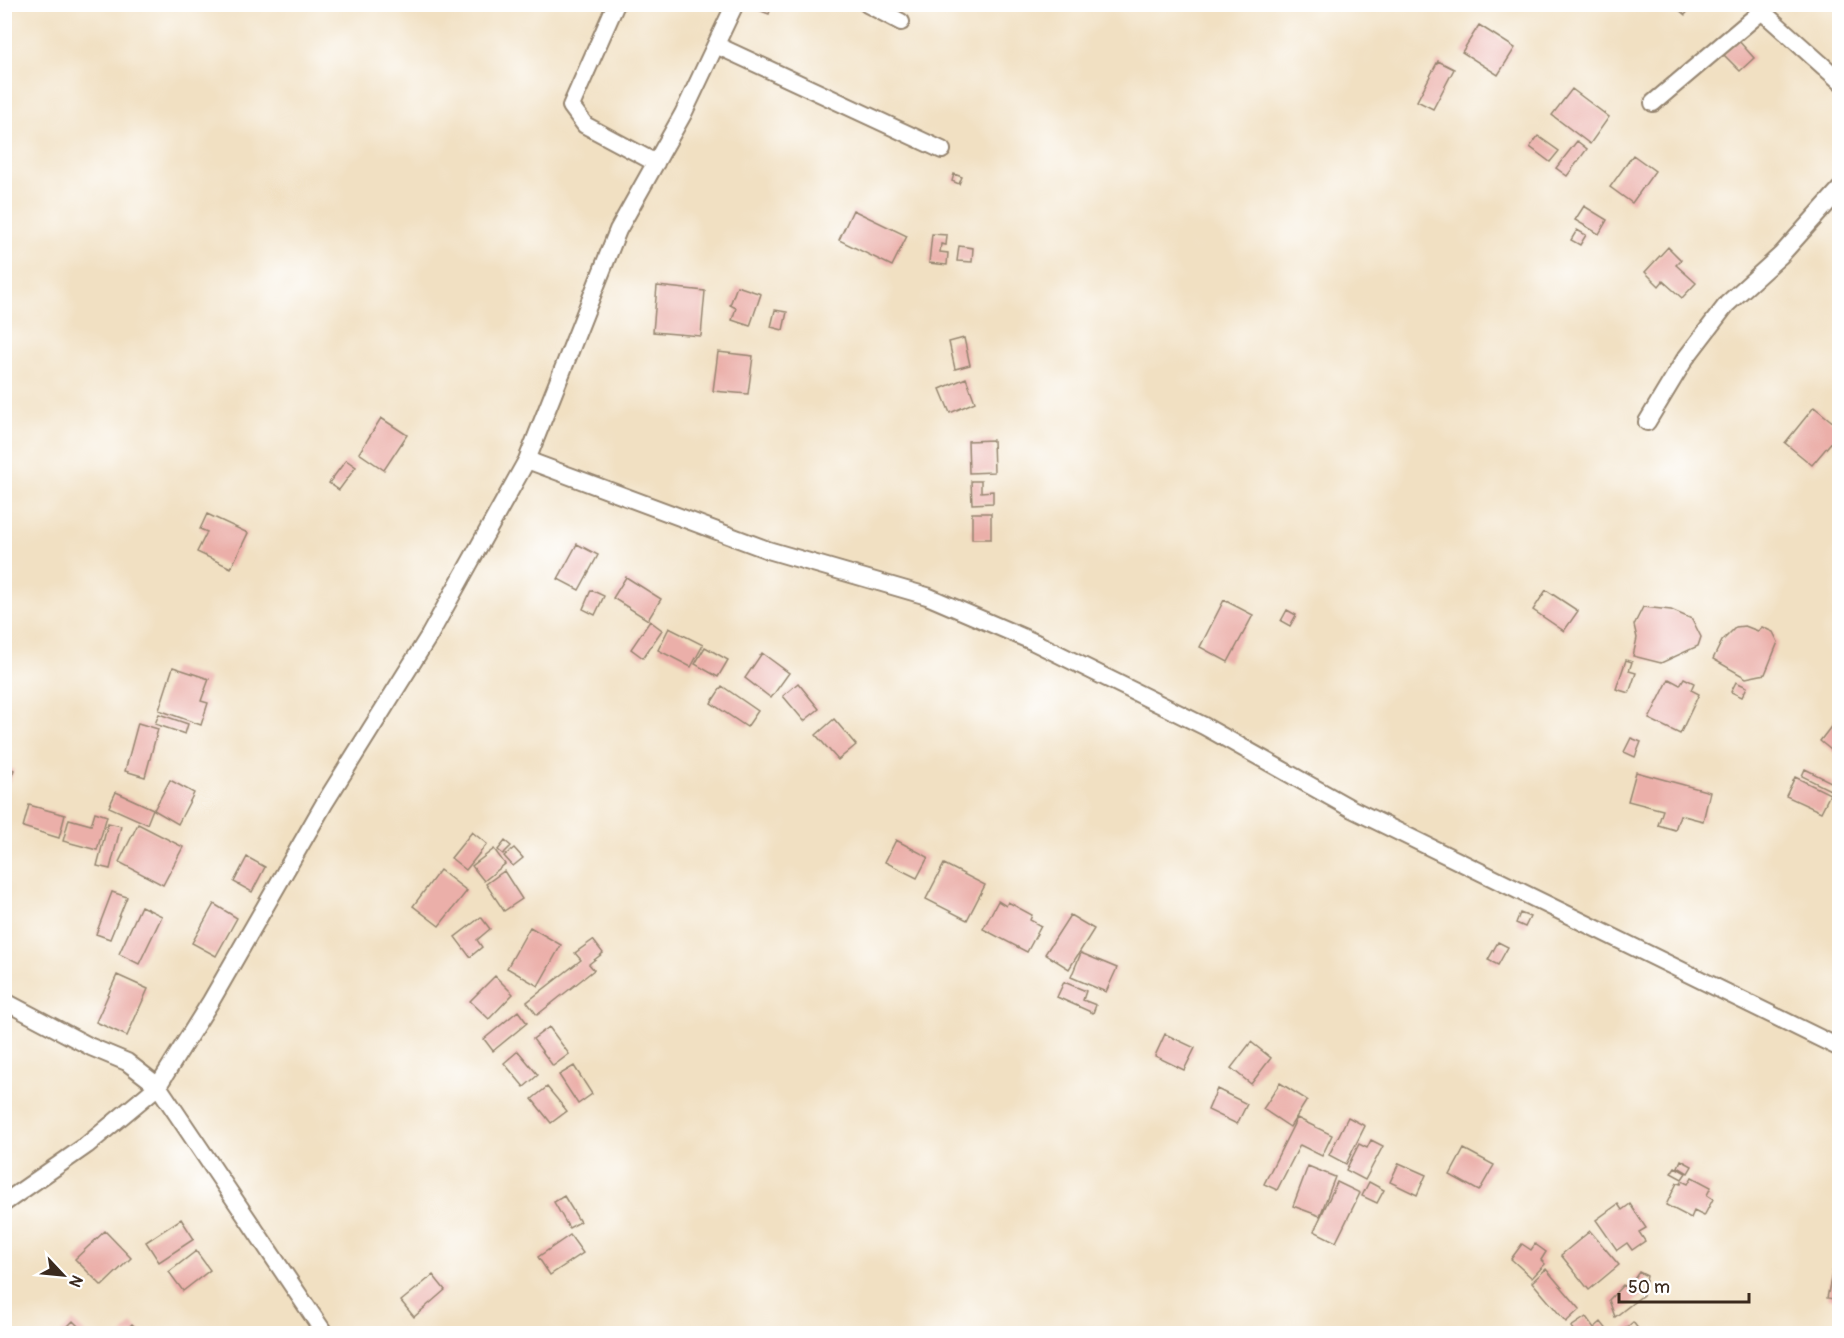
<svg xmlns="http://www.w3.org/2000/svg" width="1844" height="1338" font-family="Pangolin,sans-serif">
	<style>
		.building { fill: #ebafa9 }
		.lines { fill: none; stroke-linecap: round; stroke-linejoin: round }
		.minor-casing { stroke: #968570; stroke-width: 20 }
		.minor { stroke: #fff; stroke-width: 16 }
	</style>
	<rect width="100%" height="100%" fill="#fff"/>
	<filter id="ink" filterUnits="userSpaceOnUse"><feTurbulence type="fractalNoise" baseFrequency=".0167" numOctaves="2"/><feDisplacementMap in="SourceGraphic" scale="12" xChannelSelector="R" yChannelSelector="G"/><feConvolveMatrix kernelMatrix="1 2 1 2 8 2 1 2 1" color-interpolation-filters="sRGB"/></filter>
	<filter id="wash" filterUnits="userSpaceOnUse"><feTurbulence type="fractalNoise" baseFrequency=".008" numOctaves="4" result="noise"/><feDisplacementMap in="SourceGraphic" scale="24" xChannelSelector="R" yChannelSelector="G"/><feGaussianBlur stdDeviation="1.35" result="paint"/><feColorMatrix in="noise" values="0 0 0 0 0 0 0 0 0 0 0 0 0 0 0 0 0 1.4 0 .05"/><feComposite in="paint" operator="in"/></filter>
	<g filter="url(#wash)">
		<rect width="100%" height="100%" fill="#f1e0c2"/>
		<g id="blocks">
			<path class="building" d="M 743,4 L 772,4 L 769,14 Z
				M 1672,4 L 1694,4 L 1685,15 Z
				M 1479,25 L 1515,48 L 1498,75 L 1462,52 Z
				M 1738,40 L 1754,58 L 1740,71 L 1723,54 Z
				M 1438,61 L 1454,69 L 1433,109 L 1417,101 Z
				M 1572,89 L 1609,117 L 1590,144 L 1552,115 Z
				M 1538,136 L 1559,151 L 1550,162 L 1530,147 Z
				M 1577,141 L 1587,149 L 1567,176 L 1556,168 Z
				M 1633,155 L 1655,171 L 1632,203 L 1610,187 Z
				M 954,174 L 962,177 L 959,184 L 952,181 Z
				M 1584,206 L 1607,220 L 1599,234 L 1575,220 Z
				M 853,210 L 907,236 L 892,266 L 839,240 Z
				M 1577,230 L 1586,235 L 1580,245 L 1571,240 Z
				M 932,234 L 947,235 L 946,245 L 941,244 L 940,252 L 948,253 L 947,265 L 929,263 Z
				M 959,246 L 973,248 L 972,262 L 957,261 Z
				M 1668,247 L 1681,260 L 1676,265 L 1696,283 L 1682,298 L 1663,281 L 1659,286 L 1645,272 Z
				M 657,286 L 705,291 L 701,336 L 653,332 Z
				M 737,286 L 761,294 L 750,326 L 732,320 L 736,308 L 730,305 Z
				M 775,310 L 787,312 L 783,330 L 771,327 Z
				M 964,338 L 970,365 L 955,369 L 949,342 Z
				M 718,352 L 753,356 L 748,394 L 713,391 Z
				M 966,378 L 975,402 L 950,413 L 940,389 Z
				M 1814,407 L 1840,428 L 1840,432 L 1812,465 L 1785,443 Z
				M 381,418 L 407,435 L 384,470 L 359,453 Z
				M 993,440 L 994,472 L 969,473 L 968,441 Z
				M 346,460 L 356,467 L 339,490 L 329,483 Z
				M 971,481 L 981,481 L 981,492 L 993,491 L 993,503 L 972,504 Z
				M 972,513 L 991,513 L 991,539 L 972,539 Z
				M 207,514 L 248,533 L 231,568 L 197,552 L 207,532 L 200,529 Z
				M 577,544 L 598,555 L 579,590 L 558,579 Z
				M 626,577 L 661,599 L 648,620 L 613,598 Z
				M 591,590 L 604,596 L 595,615 L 583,609 Z
				M 1546,590 L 1578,611 L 1564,631 L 1533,610 Z
				M 1224,600 L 1253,615 L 1228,662 L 1200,647 Z
				M 1643,607 L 1671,610 L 1692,619 L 1701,637 L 1698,646 L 1661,663 L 1633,656 L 1637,638 L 1634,625 Z
				M 1287,610 L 1296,615 L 1290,626 L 1281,621 Z
				M 650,621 L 662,630 L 643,658 L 631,649 Z
				M 1745,626 L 1758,631 L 1762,627 L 1773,632 L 1778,642 L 1765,674 L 1746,678 L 1713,659 L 1722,641 L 1736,627 Z
				M 669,628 L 703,645 L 691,667 L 658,650 Z
				M 705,647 L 728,660 L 718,677 L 695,664 Z
				M 762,653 L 789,673 L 771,698 L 745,678 Z
				M 1626,660 L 1632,662 L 1629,671 L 1636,673 L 1629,693 L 1616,689 Z
				M 173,667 L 209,679 L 201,701 L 208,703 L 201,725 L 159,710 Z
				M 1684,678 L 1694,683 L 1691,690 L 1699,694 L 1680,734 L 1649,719 L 1669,679 L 1680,685 Z
				M 1736,682 L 1747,687 L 1742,697 L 1731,692 Z
				M 798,683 L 819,709 L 804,721 L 783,696 Z
				M 722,686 L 758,711 L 747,727 L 711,703 Z
				M 159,714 L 188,724 L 185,734 L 155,724 Z
				M 1840,715 L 1840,750 L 1836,754 L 1820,741 Z
				M 834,719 L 856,745 L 838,760 L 816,735 Z
				M 138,723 L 158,729 L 145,777 L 125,771 Z
				M 1631,738 L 1641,742 L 1635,757 L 1624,752 Z
				M 4,766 L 14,770 L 9,783 L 4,782 Z
				M 1805,769 L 1833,783 L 1830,790 L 1802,776 Z
				M 1636,772 L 1710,792 L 1703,821 L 1680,815 L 1675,830 L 1658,825 L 1663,810 L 1628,801 Z
				M 1795,777 L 1830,794 L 1821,812 L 1786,796 Z
				M 170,780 L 194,793 L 178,824 L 154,810 Z
				M 116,792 L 153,809 L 147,824 L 109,807 Z
				M 29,805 L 65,815 L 59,838 L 23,827 Z
				M 95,812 L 107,816 L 97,850 L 63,841 L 69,819 L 91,825 Z
				M 108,823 L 121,826 L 110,869 L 97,866 Z
				M 138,824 L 183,847 L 163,885 L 119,862 Z
				M 472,832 L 487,844 L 466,870 L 451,858 Z
				M 896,840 L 928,857 L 917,878 L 885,862 Z
				M 505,841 L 511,846 L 503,854 L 498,850 Z
				M 514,848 L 523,858 L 513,866 L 504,856 Z
				M 494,849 L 505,864 L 484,881 L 472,866 Z
				M 247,857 L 265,867 L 252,892 L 234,882 Z
				M 944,864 L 985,885 L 967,920 L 926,899 Z
				M 440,870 L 467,891 L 439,926 L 413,906 Z
				M 504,871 L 522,899 L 504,911 L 486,884 Z
				M 112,892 L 127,897 L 110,939 L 96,934 Z
				M 998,901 L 1006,906 L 1008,902 L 1032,915 L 1030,920 L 1041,926 L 1027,952 L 983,929 Z
				M 214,904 L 237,918 L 216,956 L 192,943 Z
				M 141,906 L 162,916 L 139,964 L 119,954 Z
				M 1520,913 L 1530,917 L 1525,927 L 1516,923 Z
				M 1070,915 L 1094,929 L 1069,969 L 1045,954 Z
				M 481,917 L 490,929 L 477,940 L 482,947 L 470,957 L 455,937 Z
				M 530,927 L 561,945 L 538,986 L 507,968 Z
				M 593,940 L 603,953 L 589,964 L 594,970 L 537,1015 L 527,1002 L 581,960 L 575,953 Z
				M 1498,942 L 1508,947 L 1498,965 L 1488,960 Z
				M 1081,953 L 1117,968 L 1106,992 L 1071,977 Z
				M 117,975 L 148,989 L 127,1036 L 96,1022 Z
				M 495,976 L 513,994 L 489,1019 L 470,1001 Z
				M 1064,982 L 1086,991 L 1083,1000 L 1096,1005 L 1093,1013 L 1057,997 Z
				M 518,1011 L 527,1023 L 493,1051 L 484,1039 Z
				M 549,1027 L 569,1054 L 553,1066 L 533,1039 Z
				M 1165,1034 L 1195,1048 L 1184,1070 L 1155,1056 Z
				M 1251,1042 L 1271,1058 L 1251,1084 L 1231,1068 Z
				M 518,1051 L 538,1075 L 524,1087 L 504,1063 Z
				M 574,1066 L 592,1094 L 578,1104 L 559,1075 Z
				M 1280,1083 L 1307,1100 L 1290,1127 L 1263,1109 Z
				M 547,1087 L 567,1111 L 551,1123 L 532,1099 Z
				M 1217,1089 L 1247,1104 L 1237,1124 L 1208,1110 Z
				M 1348,1117 L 1365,1126 L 1346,1164 L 1329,1155 Z
				M 1297,1118 L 1332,1135 L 1322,1156 L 1300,1145 L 1277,1190 L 1264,1184 Z
				M 1371,1140 L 1383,1146 L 1365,1180 L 1346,1170 L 1359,1144 L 1367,1148 Z
				M 1464,1149 L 1494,1165 L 1479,1191 L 1450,1175 Z
				M 1681,1160 L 1692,1166 L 1688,1173 L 1678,1167 Z
				M 1399,1163 L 1426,1175 L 1417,1195 L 1390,1182 Z
				M 1308,1166 L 1335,1177 L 1320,1216 L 1293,1206 Z
				M 1675,1167 L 1686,1173 L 1682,1179 L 1671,1173 Z
				M 1692,1177 L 1711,1187 L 1707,1195 L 1713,1199 L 1704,1216 L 1694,1211 L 1691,1218 L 1666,1205 L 1677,1183 L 1681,1184 L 1682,1181 L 1688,1184 Z
				M 1337,1182 L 1360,1193 L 1336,1242 L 1314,1231 Z
				M 1369,1182 L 1384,1190 L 1377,1203 L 1362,1196 Z
				M 564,1196 L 580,1222 L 569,1228 L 554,1202 Z
				M 1618,1204 L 1622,1210 L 1630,1204 L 1646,1228 L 1639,1232 L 1645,1241 L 1632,1250 L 1627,1243 L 1617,1250 L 1596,1220 Z
				M 181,1219 L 194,1239 L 159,1262 L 146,1242 Z
				M 105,1231 L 131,1258 L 102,1286 L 75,1259 Z
				M 1590,1231 L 1619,1265 L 1589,1290 L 1561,1255 Z
				M 570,1235 L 583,1253 L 550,1275 L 538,1257 Z
				M 1522,1244 L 1531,1250 L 1535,1244 L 1546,1252 L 1541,1260 L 1545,1264 L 1532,1278 L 1511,1259 Z
				M 196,1251 L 210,1270 L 183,1291 L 169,1272 Z
				M 1834,1264 L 1840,1265 L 1840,1300 L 1827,1298 Z
				M 1546,1269 L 1580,1309 L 1566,1322 L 1532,1282 Z
				M 1639,1272 L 1647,1276 L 1643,1295 L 1615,1317 L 1609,1300 L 1623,1285 L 1628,1288 Z
				M 433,1275 L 445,1290 L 414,1317 L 401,1301 Z
				M 1586,1317 L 1594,1328 L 1601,1322 L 1609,1332 L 1576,1334 L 1571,1327 Z
				M 73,1321 L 86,1334 L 60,1334 Z
				M 1633,1322 L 1642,1334 L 1619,1334 Z
				M 132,1324 L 142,1334 L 122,1334 Z"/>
		</g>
	</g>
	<g filter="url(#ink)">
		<use href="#blocks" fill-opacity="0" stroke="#968570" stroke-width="1.5"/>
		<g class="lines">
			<defs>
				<path id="minor" d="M 616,4 L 571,106 L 585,125 L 656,163
					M 867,4 L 901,22
					M 1755,5 L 1840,81
					M 716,45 L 942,150
					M 1653,103 L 1762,11
					M 1647,422 L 1685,359 L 1727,304 L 1781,255 L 1840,189
					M 527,460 L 768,550 L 927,596 L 1034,642 L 1204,726 L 1352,809 L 1840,1048
					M 4,1001 L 91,1047 L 127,1062 L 158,1086 L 325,1334
					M 4,1203 L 87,1145 L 158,1086 L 211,1001 L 324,804 L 429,636 L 527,460 L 618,230 L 683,114 L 735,4"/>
			</defs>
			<use href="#minor" class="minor-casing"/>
			<use href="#minor" class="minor"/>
		</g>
	</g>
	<rect width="1844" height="1338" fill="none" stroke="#fff" stroke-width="24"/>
	<g transform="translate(63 1275) rotate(116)" stroke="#ffffff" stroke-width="4.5" paint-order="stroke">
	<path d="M0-4.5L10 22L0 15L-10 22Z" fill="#3b2a1e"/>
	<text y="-9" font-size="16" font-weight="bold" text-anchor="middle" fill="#3b2a1e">N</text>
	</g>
	<path d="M1619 1293v9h130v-9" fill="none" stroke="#3b2a1e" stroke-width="3"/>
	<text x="1628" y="1293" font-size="18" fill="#3b2a1e" stroke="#ffffff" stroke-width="4.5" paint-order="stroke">50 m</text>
</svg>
